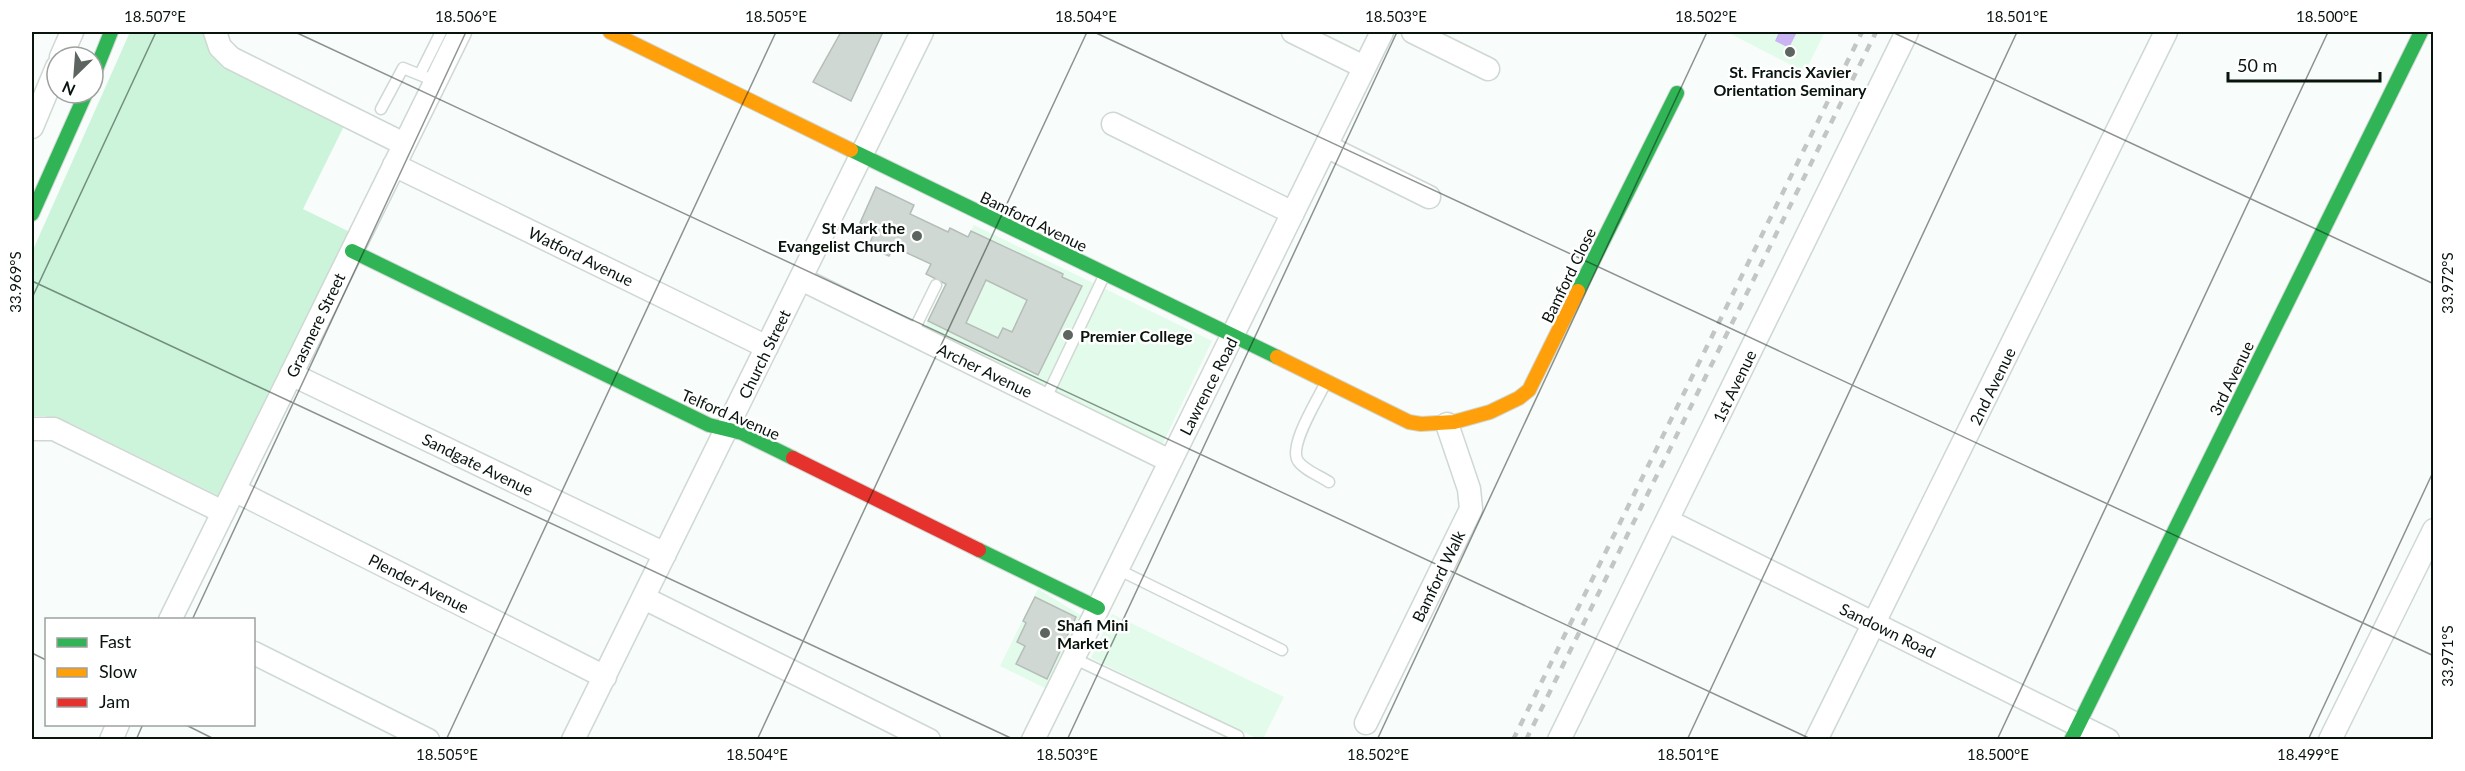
<svg xmlns="http://www.w3.org/2000/svg" width="2465" height="771" font-family="Lato,sans-serif">
	<style>
		.built { fill: #e3fbeb }
		.green { fill: #cbf4db }
		.water { fill: #cab5f2 }
		.building { fill: #d0d8d3; stroke: #b5bdb9; stroke-width: 1.5; fill-rule: evenodd }
		.lines { fill: none; stroke-linecap: round; stroke-linejoin: round }
		.lane-casing { stroke: #cfd8d3; stroke-width: 13 }
		.street-casing { stroke: #cfd8d3; stroke-width: 25 }
		.fast-casing { stroke: #cfd8d3; stroke-width: 16 }
		.slow-casing { stroke: #cfd8d3; stroke-width: 16 }
		.jam-casing { stroke: #cfd8d3; stroke-width: 16 }
		.lane { stroke: #fefffe; stroke-width: 10 }
		.street { stroke: #fefffe; stroke-width: 22 }
		.fast { stroke: #30b455; stroke-width: 14 }
		.slow { stroke: #ff9f0a; stroke-width: 14 }
		.jam { stroke: #e5322d; stroke-width: 14 }
		.rail { stroke: #c4c6c5; stroke-width: 4.5; stroke-dasharray: 8 8; stroke-linecap: butt }
		.ticks { fill: none; stroke: #09140d; stroke-width: 1.5; stroke-opacity: 0.45 }
		.poi-dot { fill: #5d6560; stroke: #fff; stroke-width: 2 }
		.labels { text-anchor: middle; dominant-baseline: central; stroke-width: 5; stroke-linejoin: round; paint-order: stroke }
		.poi-label { font-size: 16px; font-weight: bold; fill: #09140d; stroke: #fff; text-anchor: start }
		.street-label { font-size: 16px; fill: #09140d; stroke: #fff }
		.neatline { fill: none; stroke: #09140d; stroke-width: 2 }
		.ticks-label { font-size: 15px; text-anchor: middle; fill: #09140d }
	</style>
	<rect width="100%" height="100%" fill="#f8fcfa"/>
	<path class="built" d="M 1727,32 L 1825,32 L 1805,72 Z
		M 974,225 L 1212,341 L 1162,445 L 924,329 Z
		M 1038,589 L 1082,616 L 1047,689 L 1000,666 Z
		M 1112,614 L 1284,697 L 1263,739 L 1258,739 L 1091,658 Z"/>
	<path class="green" d="M 130,32 L 204,32 L 209,49 L 221,63 L 345,124 L 303,209 L 352,233 L 221,497 L 70,423 L 66,426 L 45,416 L 32,416 L 32,252 Z"/>
	<path class="water" d="M 1779,32 L 1797,32 L 1789,48 L 1775,41 Z"/>
	<path class="building" d="M 841,32 L 883,32 L 851,101 L 813,82 Z
		M 876,187 L 914,205 L 910,214 L 948,232 L 950,228 L 968,237 L 971,231 L 1063,274 L 1062,277 L 1082,286 L 1038,375 L 928,321 L 946,284 L 926,274 L 931,264 L 894,247 L 889,256 L 868,247 L 875,231 L 860,223 ZM 986,280 L 1027,300 L 1012,332 L 1003,328 L 998,338 L 966,323 Z
		M 1035,597 L 1076,617 L 1047,679 L 1016,664 L 1025,646 L 1017,642 L 1026,623 L 1023,621 Z"/>
	<g class="lines">
		<defs>
			<path id="lane" d="M 420,74 L 441,32
				M 381,109 L 403,68 L 435,81
				M 912,334 L 936,285
				M 1325,384 C 1318,399 1288,446 1298,461 C 1304,470 1320,476 1329,482
				M 1045,400 L 1104,276
				M 1117,569 L 1282,650
				M 1073,658 L 1238,736"/>
			<path id="street" d="M 215,32 L 220,47 L 231,58 L 404,144
				M 1293,32 L 1364,67
				M 1413,32 L 1488,69
				M 61,57 L 72,32
				M 1113,124 L 1293,213
				M 32,127 L 57,67
				M 1326,146 L 1429,197
				M 394,165 L 767,347
				M 801,279 L 1170,461
				M 291,374 L 665,554
				M 32,429 L 54,429 L 223,512
				M 234,490 L 605,677
				M 1668,521 L 2108,740
				M 644,598 L 929,740
				M 170,620 L 460,32
				M 254,653 L 428,740
				M 1366,723 L 1471,509 L 1469,489 L 1447,424
				M 111,740 L 118,724
				M 573,740 L 922,32
				M 1033,740 L 1382,32
				M 1559,740 L 1907,32
				M 1816,740 L 2166,32
				M 2330,740 L 2434,530"/>
			<path id="fast" d="M 93,77 L 111,32
				M 851,150 L 1277,357
				M 32,214 L 86,93
				M 352,251 L 709,425 L 742,433 L 793,458
				M 1578,291 L 1677,93
				M 979,550 L 1098,608
				M 2071,740 L 2421,32"/>
			<path id="slow" d="M 610,32 L 851,150
				M 1277,357 L 1409,422 L 1421,424 L 1454,422 L 1490,412 L 1519,398 L 1529,390 L 1578,291"/>
			<path id="jam" d="M 793,458 L 979,550"/>
		</defs>
		<use href="#lane" class="lane-casing"/>
		<use href="#street" class="street-casing"/>
		<use href="#fast" class="fast-casing"/>
		<use href="#slow" class="slow-casing"/>
		<use href="#jam" class="jam-casing"/>
		<use href="#lane" class="lane"/>
		<use href="#street" class="street"/>
		<use href="#fast" class="fast"/>
		<use href="#slow" class="slow"/>
		<use href="#jam" class="jam"/>
		<path class="rail" d="M 1513,740 L 1862,32
			M 1526,740 L 1876,32"/>
	</g>
	<path class="ticks" d="M 295,32 L 1813,740M 1094,32 L 2434,656M 1892,32 L 2434,284M 32,281 L 1015,740M 32,298 L 156,32M 192,620 L 466,32M 32,653 L 46,660M 184,724 L 216,740M 136,740 L 143,724M 446,740 L 776,32M 757,740 L 1087,32M 1067,740 L 1397,32M 1377,740 L 1707,32M 1687,740 L 2017,32M 1997,740 L 2328,32M 2308,740 L 2434,470"/>
	<g class="poi-dot">
		<circle cx="1790" cy="52" r="6"/>
		<circle cx="917" cy="236" r="6"/>
		<circle cx="1068" cy="335" r="6"/>
		<circle cx="1045" cy="633" r="6"/>
	</g>
	<g class="labels">
		<g class="poi-label">
			<text x="1790" y="71" text-anchor="middle">St. Francis Xavier<tspan x="1790" dy="18">Orientation Seminary</tspan></text>
			<text x="905" y="227" text-anchor="end">St Mark the<tspan x="905" dy="18">Evangelist Church</tspan></text>
			<text x="1080" y="335">Premier College</text>
			<text x="1057" y="624">Shafi Mini<tspan x="1057" dy="18">Market</tspan></text>
		</g>
		<g class="street-label">
			<text transform="translate(1034 221) rotate(26)">Bamford Avenue</text>
			<text transform="translate(581 256) rotate(26)">Watford Avenue</text>
			<text transform="translate(1568 275) rotate(-64)">Bamford Close</text>
			<text transform="translate(315 325) rotate(-64)">Grasmere Street</text>
			<text transform="translate(764 354) rotate(-64)">Church Street</text>
			<text transform="translate(985 370) rotate(26)">Archer Avenue</text>
			<text transform="translate(2231 378) rotate(-64)">3rd Avenue</text>
			<text transform="translate(1208 386) rotate(-63)">Lawrence Road</text>
			<text transform="translate(1734 386) rotate(-64)">1st Avenue</text>
			<text transform="translate(1992 386) rotate(-64)">2nd Avenue</text>
			<text transform="translate(731 414) rotate(23)">Telford Avenue</text>
			<text transform="translate(478 464) rotate(26)">Sandgate Avenue</text>
			<text transform="translate(1438 576) rotate(-64)">Bamford Walk</text>
			<text transform="translate(419 583) rotate(27)">Plender Avenue</text>
			<text transform="translate(1888 630) rotate(26)">Sandown Road</text>
		</g>
	</g>
	<rect width="2465" height="771" fill="none" stroke="#ffffff" stroke-width="66"/>
	<rect x="45" y="618" width="210" height="108" fill="#ffffff" stroke="#9da19e" stroke-width="1.5"/>
	<rect x="57" y="638" width="30" height="9" fill="#30b455" stroke="#9da19e" stroke-width="1.5"/>
	<text x="99" y="648" font-size="18" fill="#09140d">Fast</text>
	<rect x="57" y="668" width="30" height="9" fill="#ff9f0a" stroke="#9da19e" stroke-width="1.5"/>
	<text x="99" y="678" font-size="18" fill="#09140d">Slow</text>
	<rect x="57" y="698" width="30" height="9" fill="#e5322d" stroke="#9da19e" stroke-width="1.5"/>
	<text x="99" y="708" font-size="18" fill="#09140d">Jam</text>
	<g transform="translate(75 75) rotate(205)"><circle r="28" fill="#ffffff" stroke="#9da19e" stroke-width="1.5"/>
	<path d="M0-4.5L10 22L0 15L-10 22Z" fill="#5d6560"/>
	<text y="-9" font-size="16" font-weight="bold" text-anchor="middle" fill="#09140d">N</text>
	</g>
	<path d="M2228 72v9h152v-9" fill="none" stroke="#09140d" stroke-width="3"/>
	<text x="2237" y="72" font-size="18" fill="#09140d" stroke="#ffffff" stroke-width="4.5" paint-order="stroke">50 m</text>
	<rect x="33" y="33" width="2399" height="705" class="neatline"/>
	<g class="ticks-label">
		<text x="155" y="22">18.507°E</text>
		<text x="466" y="22">18.506°E</text>
		<text x="776" y="22">18.505°E</text>
		<text x="1086" y="22">18.504°E</text>
		<text x="1396" y="22">18.503°E</text>
		<text x="1706" y="22">18.502°E</text>
		<text x="2017" y="22">18.501°E</text>
		<text x="2327" y="22">18.500°E</text>
		<text transform="translate(16 282) rotate(-90)" y="5">33.969°S</text>
		<text transform="translate(2448 283) rotate(-90)" y="5">33.972°S</text>
		<text transform="translate(2448 656) rotate(-90)" y="5">33.971°S</text>
		<text x="447" y="760">18.505°E</text>
		<text x="757" y="760">18.504°E</text>
		<text x="1067" y="760">18.503°E</text>
		<text x="1378" y="760">18.502°E</text>
		<text x="1688" y="760">18.501°E</text>
		<text x="1998" y="760">18.500°E</text>
		<text x="2308" y="760">18.499°E</text>
	</g>
</svg>
